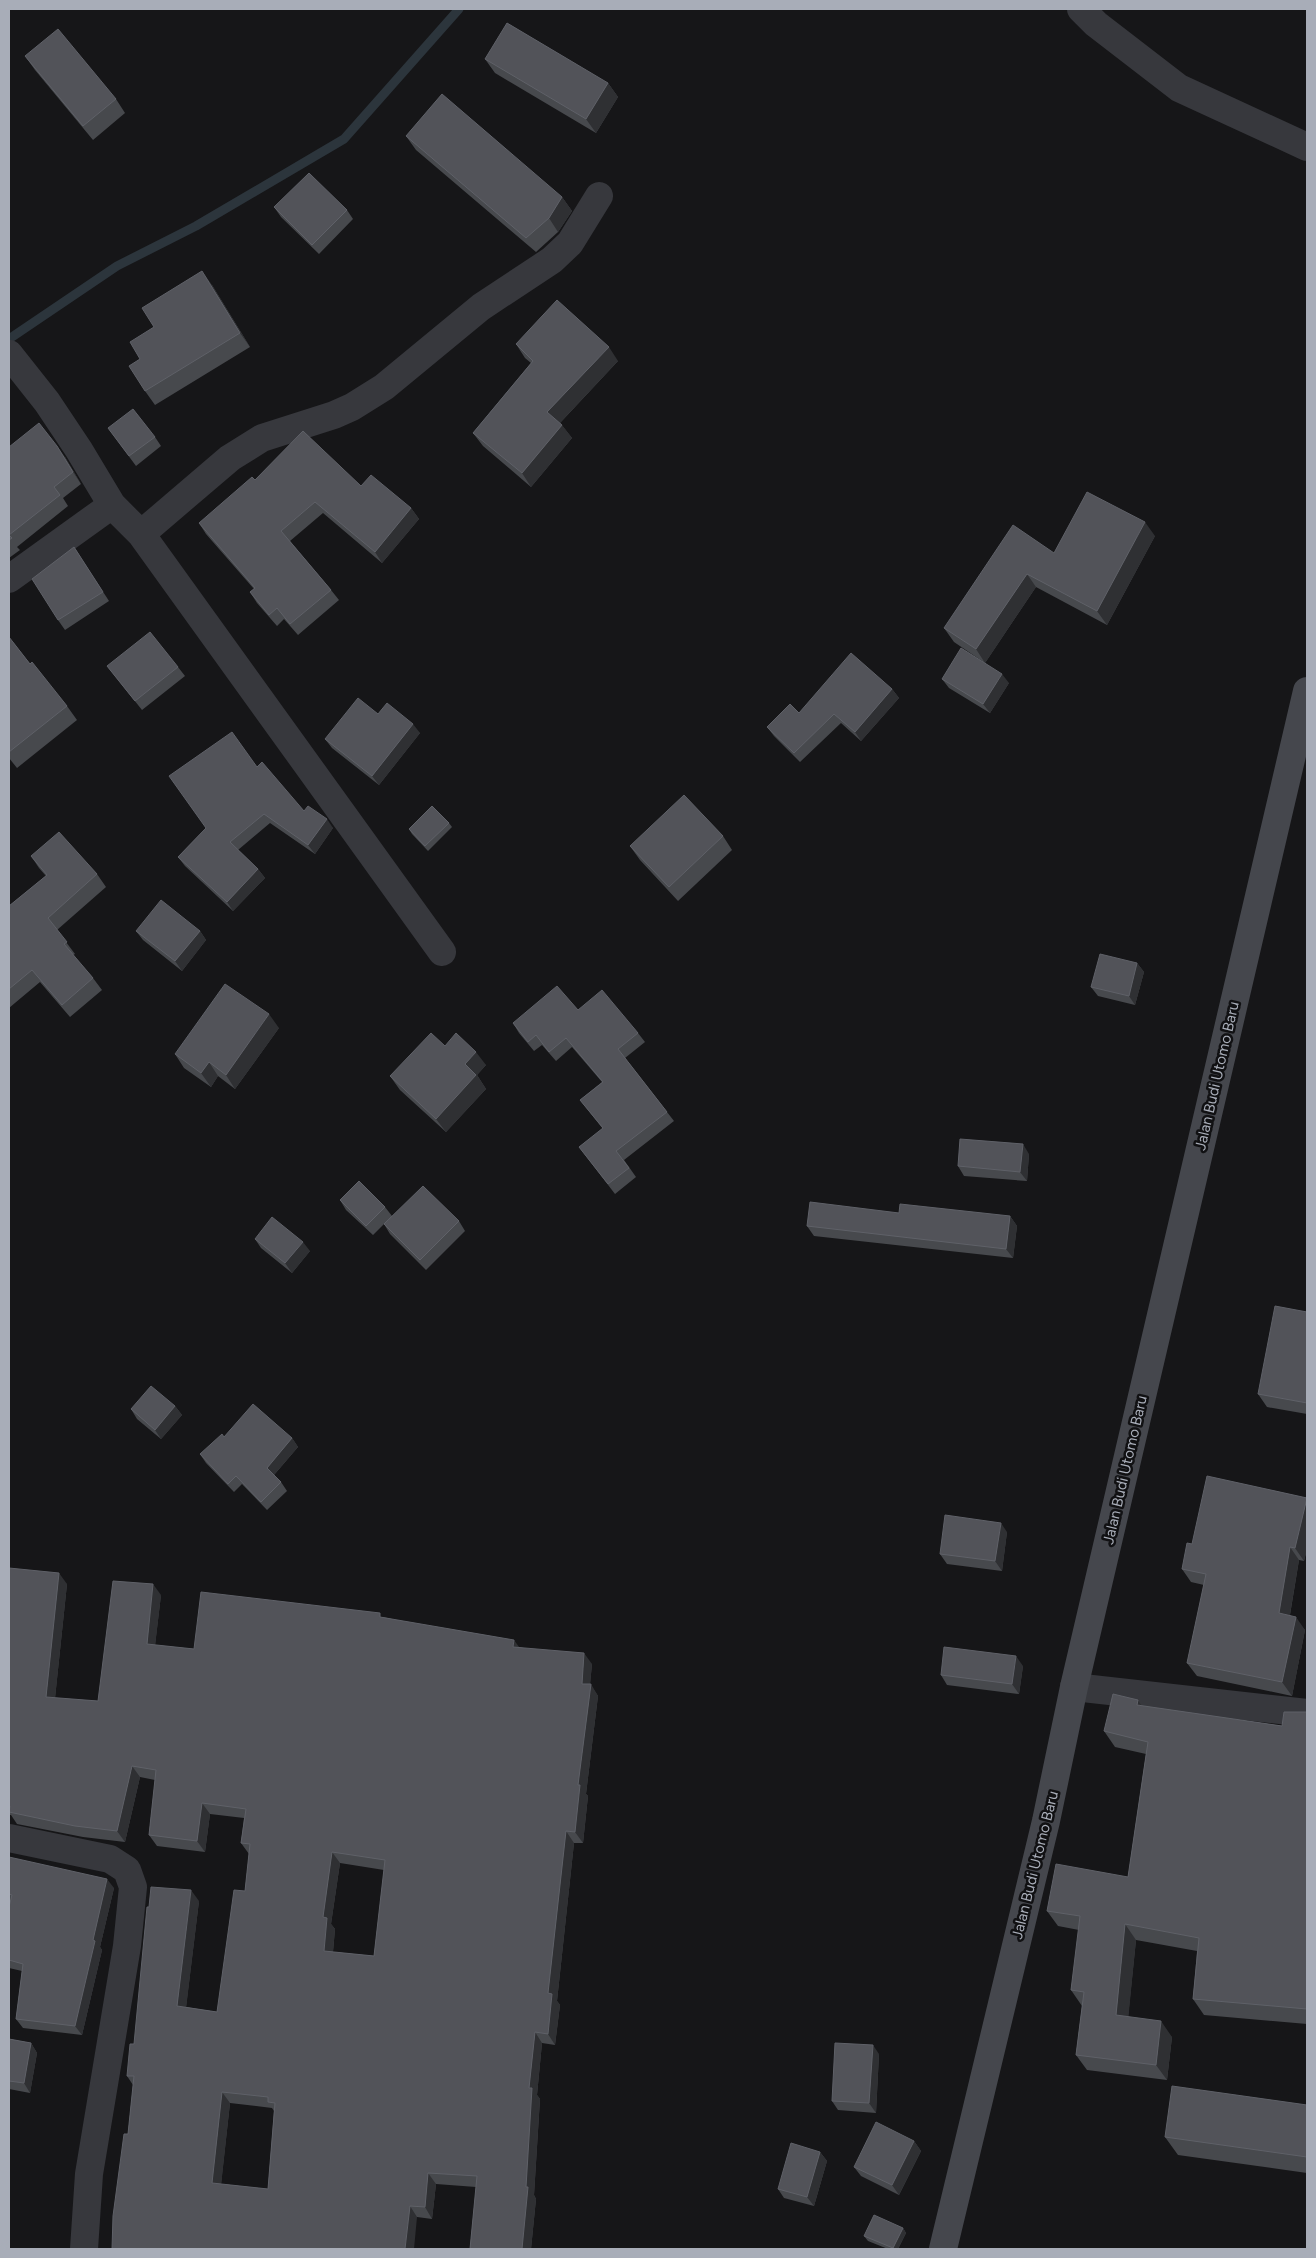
<svg xmlns="http://www.w3.org/2000/svg" width="1316" height="2258" font-family="Figtree,sans-serif">
	<style>
		.lines { fill: none; stroke-linecap: round; stroke-linejoin: round }
		.stream { stroke: #2c353c; stroke-width: 9 }
		.street { stroke: #37383d; stroke-width: 28 }
		.secondary { stroke: #45474d; stroke-width: 28 }
		.wall { fill: #47494d; fill-rule: evenodd }
		.shaded-wall { fill: #2f3033 }
		.building { fill: #525359; stroke: #5f6168; fill-rule: evenodd }
		.labels { text-anchor: middle; dominant-baseline: central; stroke-width: 5; stroke-linejoin: round; paint-order: stroke }
		.street-label { font-size: 15px; fill: #a8adb8; stroke: #111113 }
	</style>
	<rect width="100%" height="100%" fill="#161618"/>
	<g class="lines">
		<path class="stream" d="M 9,339 L 117,266 L 196,226 L 344,139 L 459,9"/>
		<path class="street" d="M 1081,9 L 1096,24 L 1179,88 L 1307,147
			M 9,354 L 47,402 L 79,450 L 112,505 L 141,534 L 442,952
			M 141,534 L 230,458 L 262,438 L 334,415 L 352,407 L 384,387 L 481,307 L 552,260 L 570,243 L 599,196
			M 9,579 L 112,505
			M 1074,1687 L 1307,1713
			M 9,1838 L 110,1859 L 127,1870 L 133,1887 L 127,1946 L 89,2174 L 84,2249"/>
		<path class="secondary" d="M 943,2249 L 1046,1821 L 1074,1687 L 1307,691"/>
	</g>
	<path class="wall" d="M 25,56 L 116,99 L 125,113 L 93,140 L 35,70 Z
		M 485,59 L 608,83 L 618,97 L 596,133 L 495,73 Z
		M 406,136 L 562,197 L 572,211 L 558,232 L 536,252 L 416,150 Z
		M 274,207 L 347,210 L 353,219 L 319,254 L 281,217 Z
		M 212,285 L 250,347 L 155,405 L 145,391 L 154,327 Z
		M 516,344 L 618,361 L 560,423 L 572,438 L 531,487 L 483,446 L 473,433 L 531,363 L 525,358 Z
		M 108,428 L 155,437 L 161,446 L 136,466 Z
		M 9,447 L 65,457 L 81,484 L 63,498 L 68,506 L 17,547 L 20,550 L 9,558 Z
		M 255,480 L 411,508 L 419,519 L 382,563 L 323,513 L 290,541 L 331,590 L 339,600 L 298,635 L 284,619 L 277,626 L 257,603 L 250,592 L 254,589 L 206,534 L 199,523 Z
		M 1155,536 L 1107,625 L 1036,587 L 985,663 L 954,642 L 944,628 L 1054,553 Z
		M 74,547 L 109,601 L 65,630 L 58,620 Z
		M 9,637 L 30,664 L 67,706 L 77,720 L 17,768 L 9,758 Z
		M 107,666 L 178,667 L 185,676 L 142,710 Z
		M 942,679 L 1009,683 L 990,713 L 949,688 Z
		M 892,689 L 899,698 L 861,741 L 841,723 L 800,762 L 774,736 L 767,727 L 799,713 Z
		M 378,714 L 420,733 L 379,785 L 332,748 L 325,739 Z
		M 257,767 L 304,811 L 333,828 L 315,854 L 270,823 L 238,850 L 258,869 L 265,878 L 233,911 L 185,866 L 178,857 L 206,828 Z
		M 449,823 L 452,827 L 428,851 L 412,834 L 409,829 Z
		M 723,836 L 732,850 L 678,901 L 640,860 L 630,846 Z
		M 31,856 L 97,874 L 106,887 L 57,930 L 75,954 L 73,955 L 93,978 L 102,990 L 70,1017 L 40,982 L 9,1008 L 9,906 L 46,876 L 39,868 Z
		M 136,931 L 200,931 L 206,940 L 182,971 L 143,940 Z
		M 1137,963 L 1144,972 L 1135,1005 L 1098,996 L 1091,987 Z
		M 578,1010 L 638,1033 L 645,1042 L 625,1058 L 674,1121 L 624,1160 L 636,1177 L 615,1194 L 579,1147 L 603,1129 L 580,1100 L 602,1082 L 572,1047 L 556,1061 L 542,1045 L 534,1051 L 519,1033 L 513,1023 Z
		M 279,1028 L 235,1089 L 218,1076 L 211,1087 L 184,1068 L 175,1054 Z
		M 445,1046 L 486,1065 L 477,1075 L 486,1089 L 446,1132 L 400,1090 L 390,1076 Z
		M 1029,1154 L 1027,1181 L 964,1176 L 958,1166 Z
		M 340,1200 L 385,1207 L 392,1216 L 459,1221 L 465,1231 L 426,1270 L 390,1234 L 384,1224 L 373,1235 L 346,1210 Z
		M 899,1213 L 1010,1216 L 1017,1226 L 1013,1258 L 814,1236 L 807,1226 Z
		M 255,1239 L 310,1251 L 292,1273 L 261,1248 Z
		M 1307,1312 L 1307,1414 L 1267,1407 L 1258,1394 Z
		M 175,1406 L 182,1415 L 161,1439 L 137,1419 L 131,1409 Z
		M 224,1437 L 292,1438 L 298,1447 L 274,1475 L 281,1482 L 287,1491 L 267,1510 L 242,1484 L 234,1492 L 206,1463 L 200,1454 Z
		M 1307,1498 L 1307,1549 L 1304,1561 L 1299,1560 L 1290,1615 L 1305,1630 L 1292,1696 L 1197,1676 L 1187,1663 L 1204,1585 L 1191,1582 L 1182,1569 L 1192,1544 Z
		M 1007,1532 L 1002,1571 L 947,1564 L 940,1554 Z
		M 9,1568 L 67,1584 L 55,1698 L 98,1701 L 161,1595 L 155,1645 L 194,1649 L 383,1617 L 519,1647 L 592,1664 L 590,1684 L 598,1696 L 586,1794 L 588,1796 L 583,1843 L 574,1843 L 557,2001 L 560,2005 L 555,2045 L 542,2043 L 537,2095 L 540,2099 L 534,2195 L 536,2199 L 531,2249 L 470,2249 L 476,2187 L 436,2184 L 432,2219 L 417,2217 L 112,2249 L 128,2134 L 133,2085 L 127,2076 L 134,2044 L 199,1901 L 186,2007 L 217,2012 L 245,1891 L 249,1854 L 241,1843 L 244,1818 L 210,1814 L 205,1852 L 157,1846 L 149,1835 L 155,1780 L 140,1777 L 125,1842 L 83,1837 L 17,1824 L 11,1815 L 9,1815 ZM 340,1863 L 384,1870 L 374,1956 L 333,1952 L 335,1929 L 331,1924 ZM 230,2103 L 272,2108 L 274,2111 L 268,2189 L 221,2184 Z
		M 1023,1666 L 1019,1694 L 947,1685 L 941,1675 Z
		M 1138,1700 L 1142,1706 L 1282,1726 L 1307,1712 L 1307,2024 L 1204,2015 L 1193,1999 L 1197,1951 L 1136,1940 L 1128,2017 L 1172,2037 L 1167,2080 L 1087,2070 L 1076,2055 L 1082,2006 L 1071,1990 L 1079,1930 L 1058,1926 L 1047,1911 L 1128,1877 L 1146,1754 L 1115,1747 L 1104,1731 Z
		M 9,1857 L 114,1888 L 100,1947 L 102,1950 L 82,2035 L 23,2028 L 16,2019 L 22,1971 L 9,1968 L 9,1907 L 10,1902 L 9,1902 Z
		M 9,2039 L 31,2043 L 37,2053 L 30,2093 L 9,2089 Z
		M 879,2054 L 876,2113 L 838,2110 L 832,2101 Z
		M 1307,2105 L 1307,2173 L 1178,2155 L 1165,2137 Z
		M 914,2141 L 921,2151 L 899,2195 L 861,2176 L 854,2167 Z
		M 820,2152 L 827,2161 L 814,2206 L 784,2198 L 778,2189 Z
		M 903,2228 L 906,2233 L 898,2249 L 888,2249 L 868,2241 L 864,2236 Z"/>
	<path class="shaded-wall" d="M 608,83 L 618,97 L 596,133 L 586,119 Z
		M 562,197 L 572,211 L 558,232 L 549,218 Z
		M 202,271 L 212,285 L 250,347 L 240,333 Z
		M 609,347 L 618,361 L 557,426 L 547,412 Z
		M 562,425 L 572,438 L 531,487 L 522,473 Z
		M 57,446 L 65,457 L 81,484 L 73,472 Z
		M 411,508 L 419,519 L 382,563 L 375,552 Z
		M 1145,522 L 1155,536 L 1107,625 L 1097,611 Z
		M 1027,574 L 1036,587 L 985,663 L 976,649 Z
		M 1002,674 L 1009,683 L 990,713 L 983,704 Z
		M 892,689 L 899,698 L 861,741 L 855,732 Z
		M 413,724 L 420,733 L 379,785 L 372,776 Z
		M 327,819 L 333,828 L 315,854 L 308,845 Z
		M 258,869 L 265,878 L 233,911 L 227,902 Z
		M 200,931 L 206,940 L 182,971 L 175,961 Z
		M 1137,963 L 1144,972 L 1135,1005 L 1129,996 Z
		M 269,1014 L 279,1028 L 235,1089 L 226,1075 Z
		M 476,1052 L 486,1065 L 477,1075 L 486,1089 L 446,1132 L 436,1119 L 465,1064 Z
		M 209,1062 L 218,1076 L 211,1087 L 201,1073 Z
		M 1023,1144 L 1029,1154 L 1027,1181 L 1020,1172 Z
		M 1010,1216 L 1017,1226 L 1013,1258 L 1006,1249 Z
		M 303,1242 L 310,1251 L 292,1273 L 285,1263 Z
		M 175,1406 L 182,1415 L 161,1439 L 155,1430 Z
		M 292,1438 L 298,1447 L 273,1476 L 267,1468 Z
		M 1307,1498 L 1307,1549 L 1304,1561 L 1295,1548 Z
		M 1001,1523 L 1007,1532 L 1002,1571 L 995,1561 Z
		M 1290,1547 L 1299,1560 L 1288,1626 L 1279,1613 Z
		M 59,1573 L 67,1584 L 54,1708 L 46,1697 Z
		M 153,1584 L 161,1595 L 154,1655 L 147,1644 Z
		M 1296,1617 L 1305,1630 L 1292,1696 L 1282,1682 Z
		M 514,1640 L 522,1651 L 513,1647 Z
		M 584,1653 L 592,1664 L 589,1695 L 582,1684 Z
		M 1016,1656 L 1023,1666 L 1019,1694 L 1012,1684 Z
		M 591,1684 L 598,1696 L 586,1794 L 588,1796 L 583,1843 L 575,1832 L 578,1785 Z
		M 1138,1700 L 1149,1716 L 1137,1705 Z
		M 132,1766 L 140,1777 L 125,1842 L 117,1831 Z
		M 202,1803 L 210,1814 L 205,1852 L 197,1841 Z
		M 566,1831 L 574,1843 L 557,2001 L 560,2005 L 555,2045 L 548,2034 L 548,1993 Z
		M 332,1852 L 340,1863 L 331,1924 L 335,1929 L 332,1962 L 324,1951 L 323,1917 Z
		M 107,1879 L 114,1888 L 100,1947 L 102,1950 L 82,2035 L 75,2026 L 93,1940 Z
		M 191,1890 L 199,1901 L 185,2017 L 177,2006 Z
		M 1125,1924 L 1136,1940 L 1127,2031 L 1116,2015 Z
		M 1161,2021 L 1172,2037 L 1167,2080 L 1156,2065 Z
		M 535,2032 L 542,2043 L 537,2095 L 540,2099 L 534,2195 L 536,2199 L 531,2249 L 522,2249 L 529,2088 Z
		M 31,2043 L 37,2053 L 30,2093 L 24,2083 Z
		M 873,2045 L 879,2054 L 876,2113 L 869,2103 Z
		M 222,2092 L 230,2103 L 220,2195 L 212,2183 Z
		M 914,2141 L 921,2151 L 899,2195 L 892,2185 Z
		M 820,2152 L 827,2161 L 814,2206 L 807,2197 Z
		M 428,2173 L 436,2184 L 432,2219 L 425,2207 Z
		M 410,2206 L 417,2217 L 414,2249 L 405,2249 Z
		M 903,2228 L 906,2233 L 898,2249 L 894,2249 L 893,2248 Z"/>
	<path class="building" d="M 507,23 L 608,83 L 586,119 L 485,59 Z
		M 58,29 L 116,99 L 83,126 L 25,56 Z
		M 442,94 L 562,197 L 549,218 L 526,238 L 406,136 Z
		M 309,173 L 347,210 L 312,245 L 274,207 Z
		M 202,271 L 240,333 L 145,391 L 129,366 L 140,359 L 130,342 L 154,327 L 142,308 Z
		M 557,300 L 609,347 L 547,412 L 562,425 L 522,473 L 473,433 L 533,361 L 516,344 Z
		M 133,409 L 155,437 L 129,456 L 108,428 Z
		M 39,423 L 57,446 L 73,472 L 54,487 L 60,495 L 9,535 L 12,538 L 9,540 L 9,447 Z
		M 303,431 L 361,486 L 371,475 L 411,508 L 375,552 L 315,502 L 281,531 L 331,590 L 290,624 L 277,608 L 269,615 L 250,592 L 255,588 L 199,523 L 252,477 L 255,480 Z
		M 1087,492 L 1145,522 L 1097,611 L 1027,574 L 976,649 L 944,628 L 1013,525 L 1054,553 Z
		M 74,547 L 103,592 L 58,620 L 32,579 Z
		M 150,632 L 178,667 L 135,701 L 107,666 Z
		M 9,637 L 30,664 L 32,662 L 67,706 L 9,752 Z
		M 961,648 L 1002,674 L 983,704 L 942,679 Z
		M 851,653 L 892,689 L 855,732 L 834,714 L 794,753 L 767,727 L 790,704 L 799,713 Z
		M 358,698 L 378,714 L 387,703 L 413,724 L 372,776 L 325,739 Z
		M 232,732 L 257,767 L 262,762 L 304,811 L 308,806 L 327,819 L 308,845 L 264,814 L 230,842 L 258,869 L 227,902 L 178,857 L 206,828 L 169,776 Z
		M 684,795 L 723,836 L 669,887 L 630,846 Z
		M 432,806 L 449,823 L 425,846 L 409,829 Z
		M 59,832 L 97,874 L 48,918 L 67,942 L 64,944 L 93,978 L 62,1005 L 32,970 L 9,989 L 9,906 L 47,875 L 31,856 Z
		M 161,900 L 200,931 L 175,961 L 136,931 Z
		M 1100,954 L 1137,963 L 1129,996 L 1091,987 Z
		M 225,984 L 269,1014 L 226,1075 L 209,1062 L 201,1073 L 175,1054 Z
		M 557,986 L 578,1010 L 602,990 L 638,1033 L 618,1049 L 667,1112 L 616,1151 L 629,1168 L 608,1184 L 579,1147 L 603,1128 L 580,1100 L 603,1082 L 566,1038 L 549,1052 L 536,1035 L 528,1042 L 513,1023 Z
		M 431,1033 L 445,1046 L 456,1033 L 476,1052 L 465,1064 L 476,1075 L 436,1119 L 390,1076 Z
		M 960,1139 L 1023,1144 L 1020,1172 L 958,1166 Z
		M 359,1181 L 385,1207 L 366,1226 L 340,1200 Z
		M 423,1186 L 459,1221 L 420,1260 L 384,1224 Z
		M 810,1202 L 899,1213 L 900,1204 L 1010,1216 L 1006,1249 L 807,1226 Z
		M 272,1217 L 303,1242 L 285,1263 L 255,1239 Z
		M 1275,1306 L 1307,1312 L 1307,1403 L 1258,1394 Z
		M 151,1386 L 175,1406 L 155,1430 L 131,1409 Z
		M 253,1404 L 292,1438 L 267,1468 L 281,1482 L 261,1502 L 236,1476 L 228,1484 L 200,1454 L 222,1434 L 224,1437 Z
		M 1207,1476 L 1307,1498 L 1295,1548 L 1290,1547 L 1279,1613 L 1296,1617 L 1282,1682 L 1187,1663 L 1206,1574 L 1182,1569 L 1187,1543 L 1192,1544 Z
		M 945,1515 L 1001,1523 L 995,1561 L 940,1554 Z
		M 9,1568 L 59,1573 L 46,1697 L 98,1701 L 113,1581 L 153,1584 L 147,1644 L 194,1649 L 201,1592 L 380,1613 L 380,1617 L 514,1640 L 513,1647 L 584,1653 L 582,1684 L 591,1684 L 578,1785 L 580,1785 L 575,1832 L 566,1831 L 548,1993 L 552,1994 L 548,2034 L 535,2032 L 529,2088 L 532,2088 L 526,2187 L 528,2187 L 522,2249 L 470,2249 L 477,2176 L 428,2173 L 425,2207 L 410,2206 L 405,2249 L 112,2249 L 113,2216 L 124,2134 L 128,2134 L 134,2076 L 127,2076 L 130,2044 L 134,2044 L 147,1907 L 149,1907 L 151,1887 L 191,1890 L 177,2006 L 217,2012 L 234,1890 L 245,1891 L 250,1844 L 241,1843 L 246,1809 L 202,1803 L 197,1841 L 149,1835 L 156,1770 L 132,1766 L 117,1831 L 75,1826 L 9,1812 L 10,1806 L 9,1805 ZM 332,1852 L 385,1860 L 374,1956 L 324,1951 L 327,1918 L 323,1917 ZM 222,2092 L 268,2097 L 268,2102 L 275,2103 L 268,2189 L 212,2183 Z
		M 944,1647 L 1016,1656 L 1012,1684 L 941,1675 Z
		M 1113,1694 L 1138,1700 L 1137,1705 L 1282,1726 L 1284,1712 L 1307,1712 L 1307,2009 L 1193,1999 L 1199,1938 L 1125,1924 L 1116,2015 L 1161,2021 L 1156,2065 L 1076,2055 L 1084,1992 L 1071,1990 L 1080,1916 L 1047,1911 L 1056,1864 L 1128,1877 L 1148,1742 L 1104,1731 Z
		M 9,1857 L 107,1879 L 93,1940 L 95,1941 L 75,2026 L 16,2019 L 23,1964 L 9,1960 L 9,1907 L 12,1895 L 9,1894 Z
		M 9,2039 L 31,2043 L 24,2083 L 9,2081 Z
		M 835,2043 L 873,2045 L 869,2103 L 832,2101 Z
		M 1172,2086 L 1307,2105 L 1307,2157 L 1165,2137 Z
		M 876,2122 L 914,2141 L 892,2185 L 854,2167 Z
		M 791,2143 L 820,2152 L 807,2197 L 778,2189 Z
		M 874,2215 L 903,2228 L 893,2248 L 864,2236 Z"/>
	<g class="labels">
		<g class="street-label">
			<text transform="translate(1217 1076) rotate(-77)">Jalan Budi Utomo Baru</text>
			<text transform="translate(1125 1470) rotate(-77)">Jalan Budi Utomo Baru</text>
			<text transform="translate(1035 1865) rotate(-76)">Jalan Budi Utomo Baru</text>
		</g>
	</g>
	<rect width="1316" height="2258" fill="none" stroke="#a8adb8" stroke-width="20"/>
</svg>
